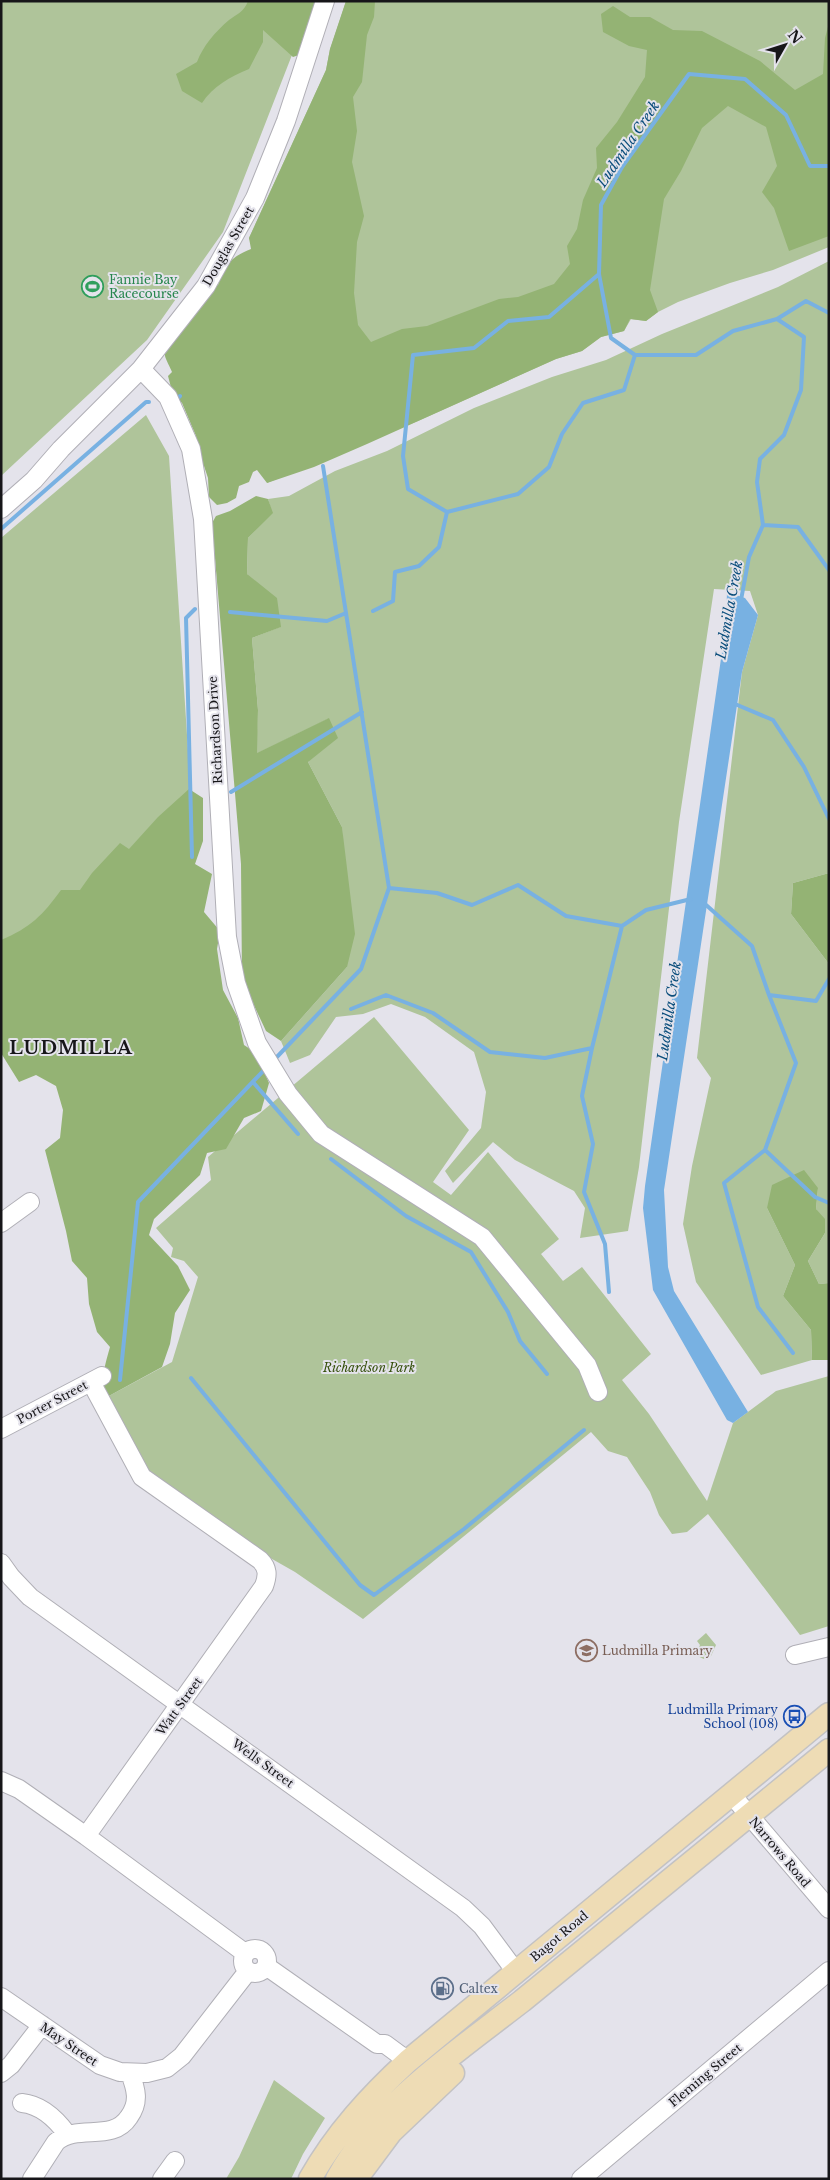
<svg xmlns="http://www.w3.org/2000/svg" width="830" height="2180" font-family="'Libre Baskerville',serif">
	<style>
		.green { fill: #afc49a }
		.forest { fill: #94b374 }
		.water { fill: #78b1e2 }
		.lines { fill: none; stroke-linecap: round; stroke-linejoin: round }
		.stream { stroke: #78b1e2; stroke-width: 4 }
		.minor-casing { stroke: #b0afb6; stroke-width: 20 }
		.major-casing { stroke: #c3c2c3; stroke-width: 25 }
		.minor { stroke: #fff; stroke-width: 18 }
		.major { stroke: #eedcb5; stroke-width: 22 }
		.labels { text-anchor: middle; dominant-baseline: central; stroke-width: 4; stroke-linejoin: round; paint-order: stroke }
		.street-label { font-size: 12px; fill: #171619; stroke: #e4e3eb }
		.leisure-label { font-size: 12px; fill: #27864d; stroke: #e4e3eb; text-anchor: start }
		.park-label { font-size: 12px; font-style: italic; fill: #35500b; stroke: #e4e3eb }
		.education-label { font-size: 12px; fill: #785e54; stroke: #e4e3eb; text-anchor: start }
		.transit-label { font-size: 12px; fill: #164399; stroke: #e4e3eb; text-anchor: end }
		.service-label { font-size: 12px; fill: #4e5e75; stroke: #e4e3eb; text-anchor: start }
		.water-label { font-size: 14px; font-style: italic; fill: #0b4e7c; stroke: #e4e3eb }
		.district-label { font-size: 18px; font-weight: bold; letter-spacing: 1px; fill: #171619; stroke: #e4e3eb }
	</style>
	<rect width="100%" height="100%" fill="#e4e3eb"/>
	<path class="green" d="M 1,1 L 313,1 L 223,232 L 147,340 L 1,476 Z
		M 346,1 L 829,1 L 829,247 L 773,270 L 730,283 L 678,302 L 658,312 L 646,321 L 631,319 L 624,331 L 601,337 L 582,351 L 556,359 L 418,421 L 267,483 L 284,326 L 249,238 L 326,70 L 330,49 Z
		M 829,261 L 829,873 L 793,883 L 791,914 L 829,964 L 829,1283 L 819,1284 L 808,1261 L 825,1233 L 816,1209 L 818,1188 L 767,1208 L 795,1265 L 783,1296 L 811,1330 L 812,1360 L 761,1375 L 696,1282 L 683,1224 L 692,1166 L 711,1078 L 697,1058 L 742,672 L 758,615 L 750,591 L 714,589 L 679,822 L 639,1167 L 628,1231 L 580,1238 L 585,1208 L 574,1191 L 515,1160 L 493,1142 L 453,1183 L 445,1171 L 481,1128 L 486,1092 L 474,1052 L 425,1017 L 391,1004 L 363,1014 L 336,1017 L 310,1055 L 290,1063 L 281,1041 L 347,967 L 342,827 L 308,762 L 328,719 L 256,754 L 258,710 L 252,638 L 280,627 L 247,574 L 248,538 L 272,513 L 268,499 L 289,496 L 335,471 L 387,451 L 474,408 L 552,377 L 606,360 L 662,334 L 778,287 Z
		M 146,415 L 169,456 L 191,797 L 1,966 L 1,538 Z
		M 374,1017 L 469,1130 L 433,1182 L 451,1195 L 488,1152 L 559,1239 L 541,1254 L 563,1281 L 582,1267 L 651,1354 L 622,1380 L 649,1414 L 707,1501 L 733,1423 L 776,1391 L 829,1376 L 829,1626 L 800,1635 L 708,1514 L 687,1532 L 672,1534 L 659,1515 L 650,1492 L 627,1457 L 608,1451 L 591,1432 L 363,1619 L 295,1572 L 258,1551 L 147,1470 L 107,1397 L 172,1362 L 198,1277 L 184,1261 L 171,1257 L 173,1248 L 156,1228 L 211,1180 L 208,1157 Z
		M 706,1633 L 716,1645 L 711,1656 L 704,1659 L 695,1655 L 700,1645 L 697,1641 Z
		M 274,2080 L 325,2118 L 303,2154 L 291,2179 L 226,2179 L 239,2157 Z"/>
	<path class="forest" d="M 248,1 L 317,1 L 299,55 L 293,57 L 263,30 L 263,42 L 249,69 C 230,77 213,86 202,103 L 182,91 L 176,74 L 197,62 C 203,46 215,32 229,20 C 237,14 244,12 248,1 Z
		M 346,1 L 375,1 L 374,17 L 367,35 L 362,82 L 353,97 L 357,131 L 352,162 L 364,216 L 357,242 L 354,293 L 358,325 L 371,342 L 402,329 L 427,326 L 499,299 L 518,297 L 554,284 L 570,264 L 567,246 L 577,229 L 583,200 L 597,168 L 596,148 L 617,122 L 645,77 L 647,50 L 629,46 L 603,32 L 601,14 L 613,6 L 630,17 L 650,17 L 673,30 L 702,31 L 760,61 L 795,90 L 823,74 L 825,38 L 829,23 L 829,236 L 789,251 L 774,208 L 762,192 L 777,166 L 766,127 L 728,106 L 702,128 L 681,171 L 664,199 L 650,290 L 658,312 L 646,321 L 630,319 L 624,331 L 601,337 L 582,351 L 556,359 L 367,444 L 314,467 L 267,483 L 257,470 L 253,472 L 249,482 L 239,486 L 236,498 L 227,503 L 217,505 L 209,497 L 208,478 L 204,466 L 200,462 L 196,436 L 182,403 L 173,395 L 168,376 L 172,372 C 170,367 166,360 165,356 C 164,347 175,342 177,333 L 213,286 L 218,285 C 227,264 229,258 251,249 L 249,238 L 326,70 L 330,49 Z
		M 256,496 L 268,499 L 273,513 L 248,538 L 247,574 L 277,598 L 281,627 L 252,638 L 258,710 L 257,753 L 329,718 L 338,738 L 308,762 L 342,827 L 355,934 L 347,967 L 281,1041 L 266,1031 L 242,980 L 241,864 L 212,523 L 216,516 L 230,511 Z
		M 189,789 L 203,798 L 203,841 L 195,864 L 212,874 L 204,912 L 220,931 L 217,949 L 223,990 L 238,1018 L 244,1045 L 256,1053 L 269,1083 L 261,1111 L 244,1118 L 226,1149 L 207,1153 L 200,1175 L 154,1219 L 149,1235 L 178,1266 L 190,1290 L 175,1313 L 170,1344 L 162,1367 L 107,1397 C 100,1379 105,1365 110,1347 L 97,1332 L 89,1304 L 87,1278 L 72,1261 L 66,1231 L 45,1150 L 60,1138 L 63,1110 L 56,1086 L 36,1075 L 19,1082 L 1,1053 L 1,940 C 30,928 43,915 61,890 L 80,890 L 92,873 L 120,843 L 129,849 L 158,817 Z
		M 829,873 L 829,964 L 791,914 L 793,883 Z
		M 804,1170 L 818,1188 L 816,1209 L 825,1219 L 825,1233 L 808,1261 L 819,1284 L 829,1283 L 829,1360 L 812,1360 L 811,1330 L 783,1296 L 795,1265 L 767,1208 L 772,1185 Z"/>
	<path class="water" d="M 727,592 L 745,598 L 758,615 L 742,672 L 664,1190 L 668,1267 L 674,1291 L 748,1412 L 733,1423 L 727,1420 L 653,1290 L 643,1208 L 645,1186 L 726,624 Z"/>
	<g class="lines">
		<path class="stream" d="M 599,274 L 549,317 L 508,321 L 474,348 L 413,355 L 403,456 L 408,489 L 447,512 L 518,494 L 549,467 L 562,434 L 583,403 L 624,390 L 635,355
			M 777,319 L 806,301 L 829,313
			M 179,397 L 180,396
			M 763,525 L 798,527 L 829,570
			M 1,529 L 146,402 L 149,402
			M 741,600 L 749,557 L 763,525 L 757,482 L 760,459 L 784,435 L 801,390 L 804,337 L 777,319 L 733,331 L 696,355 L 635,355 L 611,338 L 599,274 L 601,205 L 622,167 L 689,74 L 745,79 L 786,115 L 810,166 L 829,166
			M 373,611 L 393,601 L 395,572 L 419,566 L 439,547 L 447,512
			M 230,612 L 327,621 L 346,613
			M 735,704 L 773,720 L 804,767 L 829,819
			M 231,792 L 362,712
			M 192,857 L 186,618 L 195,609
			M 389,888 L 437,893 L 472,905 L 518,885 L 566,916 L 622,926 L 646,910 L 691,899
			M 705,904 L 752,946 L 769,995 L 816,1001 L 829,979
			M 769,995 L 796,1063 L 765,1150 L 815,1197 L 829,1203
			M 351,1009 L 386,995 L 433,1013 L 490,1052 L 545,1058 L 592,1048
			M 274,1060 L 361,969 L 389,888 L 323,466
			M 253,1082 L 298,1134
			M 765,1150 L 724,1183 L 758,1307 L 793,1353
			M 331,1159 L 406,1216 L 471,1252 L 508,1312 L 520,1341 L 547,1374
			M 609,1292 L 605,1244 L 584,1192 L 593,1144 L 582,1096 L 592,1048 L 622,926
			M 191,1378 L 360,1585 L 374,1595 L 464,1529 L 584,1430
			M 120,1380 L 138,1202 L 267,1067"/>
		<defs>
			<path id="minor" d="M 141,369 L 168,397 L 191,449 L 203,519 L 227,937 L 236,983 L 257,1043 L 288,1094 L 321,1134 L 482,1237 L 587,1365 L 598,1392
				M 1,509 L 34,480 L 61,449 L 141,369 L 206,286 L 255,198 L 286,121 L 325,1
				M 1,1223 L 30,1202
				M 1,1429 L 102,1376
				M 1,1563 L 11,1577 L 30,1597 L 463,1908 L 482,1926 L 516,1972
				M 795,1655 L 829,1647
				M 1,1781 L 19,1789 L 86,1836 L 245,1953
				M 731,1794 L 829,1909
				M 86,1836 L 264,1586 C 268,1575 268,1568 260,1560 L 142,1477 L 91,1382
				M243 1961a12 12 0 1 1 24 0a12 12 0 1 1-24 0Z
				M 266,1966 L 377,2044 L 385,2044 L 408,2061
				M 1,1997 L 100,2065 L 120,2072 L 147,2073 L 167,2068 L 182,2056 L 248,1971
				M 1,2073 L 11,2065 L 42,2025
				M 22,2103 C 42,2105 56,2119 67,2134
				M 32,2179 L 56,2142 C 78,2123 112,2143 129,2117 C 140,2102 136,2089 130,2073
				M 162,2179 L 175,2161
				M 581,2179 L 829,1971"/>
			<path id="major" d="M 310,2179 C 336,2133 370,2096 408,2061 L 829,1714
				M 337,2179 C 379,2103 455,2053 522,2001 L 829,1750
				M 356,2179 L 391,2132 L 453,2073"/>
		</defs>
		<use href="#minor" class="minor-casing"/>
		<use href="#major" class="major-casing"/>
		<use href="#minor" class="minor"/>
		<use href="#major" class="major"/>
	</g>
	<defs>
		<symbol id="stadium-ring" viewBox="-11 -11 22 22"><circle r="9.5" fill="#e4e3eb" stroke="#2e9e5b" stroke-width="1.5"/><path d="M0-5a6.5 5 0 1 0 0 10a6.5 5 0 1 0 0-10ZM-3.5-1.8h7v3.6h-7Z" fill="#2e9e5b"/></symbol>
		<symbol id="school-ring" viewBox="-11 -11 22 22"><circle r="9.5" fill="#e4e3eb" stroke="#8d6e63" stroke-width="1.5"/><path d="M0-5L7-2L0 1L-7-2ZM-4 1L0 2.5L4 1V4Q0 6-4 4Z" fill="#8d6e63"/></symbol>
		<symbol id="bus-ring" viewBox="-11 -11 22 22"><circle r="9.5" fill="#e4e3eb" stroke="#1a4fb4" stroke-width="1.5"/><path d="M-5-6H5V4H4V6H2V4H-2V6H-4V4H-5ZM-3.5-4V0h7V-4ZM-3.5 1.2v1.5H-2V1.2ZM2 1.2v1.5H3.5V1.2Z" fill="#1a4fb4"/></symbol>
		<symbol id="fuel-ring" viewBox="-11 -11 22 22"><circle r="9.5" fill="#e4e3eb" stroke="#5c6f8a" stroke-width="1.5"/><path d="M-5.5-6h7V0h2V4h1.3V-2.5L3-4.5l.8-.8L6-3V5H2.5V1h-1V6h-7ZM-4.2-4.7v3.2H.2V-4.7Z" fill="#5c6f8a"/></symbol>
	</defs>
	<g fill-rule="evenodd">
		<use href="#stadium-ring" x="80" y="274" width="25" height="25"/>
		<use href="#school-ring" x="574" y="1638" width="25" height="25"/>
		<use href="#bus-ring" x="782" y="1704" width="25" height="25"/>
		<use href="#fuel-ring" x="430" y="1976" width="25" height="25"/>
	</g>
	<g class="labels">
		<g class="street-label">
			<text transform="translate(228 246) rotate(-60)">Douglas Street</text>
			<text transform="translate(215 730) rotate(-93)">Richardson Drive</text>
			<text transform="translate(52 1402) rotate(-28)">Porter Street</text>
			<text transform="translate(179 1706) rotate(-54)">Watt Street</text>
			<text transform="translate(263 1763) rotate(36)">Wells Street</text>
			<text transform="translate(780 1852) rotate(50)">Narrows Road</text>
			<text transform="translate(559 1936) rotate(-40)">Bagot Road</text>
			<text transform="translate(69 2044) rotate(34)">May Street</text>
			<text transform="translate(705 2075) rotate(-40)">Fleming Street</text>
		</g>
		<g class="leisure-label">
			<text x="109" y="279">Fannie Bay<tspan x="109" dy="14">Racecourse</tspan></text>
		</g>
		<g class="park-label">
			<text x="369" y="1367">Richardson Park</text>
		</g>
		<g class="education-label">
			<text x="602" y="1650">Ludmilla Primary</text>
		</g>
		<g class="transit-label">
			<text x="778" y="1709">Ludmilla Primary<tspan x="778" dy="14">School (108)</tspan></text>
		</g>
		<g class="service-label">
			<text x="459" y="1988">Caltex</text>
		</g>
		<g class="water-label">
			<text transform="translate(628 144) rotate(-56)">Ludmilla Creek</text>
			<text transform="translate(729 610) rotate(-80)">Ludmilla Creek</text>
			<text transform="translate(669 1011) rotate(-82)">Ludmilla Creek</text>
		</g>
		<g class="district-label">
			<text x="71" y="1048">LUDMILLA</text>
		</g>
	</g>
	<rect width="830" height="2180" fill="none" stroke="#171619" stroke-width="5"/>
	<g transform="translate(785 45) rotate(51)" stroke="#e4e3eb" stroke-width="4" paint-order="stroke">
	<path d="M0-4L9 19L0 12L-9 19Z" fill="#171619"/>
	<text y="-8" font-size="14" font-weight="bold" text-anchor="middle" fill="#171619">N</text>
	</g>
</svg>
